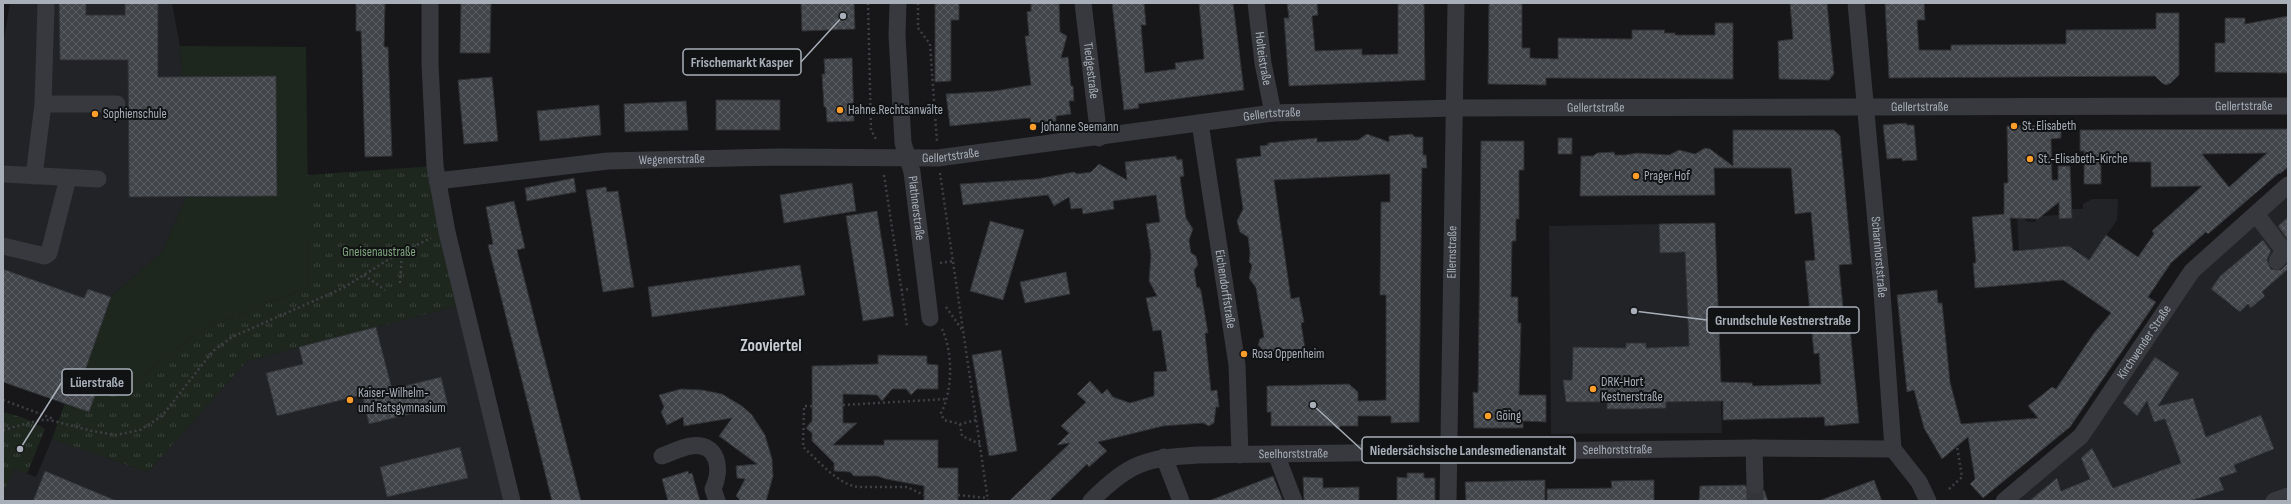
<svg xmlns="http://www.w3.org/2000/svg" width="2291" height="504" font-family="'Sofia Sans Condensed',sans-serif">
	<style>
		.built { fill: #222326 }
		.grass { fill: url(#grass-tufts) }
		.pitch { fill: #1e271e }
		.building { fill: url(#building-cross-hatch); stroke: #303135; fill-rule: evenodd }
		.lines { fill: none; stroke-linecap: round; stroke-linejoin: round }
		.minor-tunnel { stroke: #343539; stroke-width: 17; stroke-dasharray: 17 8; stroke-linecap: butt }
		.path { stroke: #3d4045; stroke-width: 2.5; stroke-dasharray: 2 3; stroke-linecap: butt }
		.minor { stroke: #37393e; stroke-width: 17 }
		.poi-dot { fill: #fd9e2a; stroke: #111214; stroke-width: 1.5 }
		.labels { text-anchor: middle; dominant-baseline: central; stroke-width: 4; stroke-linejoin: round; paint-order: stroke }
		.street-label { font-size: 13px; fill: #a8afb9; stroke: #111214 }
		.poi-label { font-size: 13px; fill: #a8afb9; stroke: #111214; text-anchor: start }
		.park-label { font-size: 13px; fill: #80a67e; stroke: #111214 }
		.district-label { font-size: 17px; font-weight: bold; fill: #c9ced5; stroke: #111214 }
		.leader { fill: none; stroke: #a8afb9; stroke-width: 1.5 }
		.callout-dot { fill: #a8afb9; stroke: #111214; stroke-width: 1.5 }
		.callout { fill: #111214; stroke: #a8afb9; stroke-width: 1.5 }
		.callout-label { font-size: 14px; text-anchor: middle; font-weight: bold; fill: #a8afb9 }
	</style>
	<defs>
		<pattern id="grass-tufts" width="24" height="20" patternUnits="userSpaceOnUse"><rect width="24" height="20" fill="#1e271e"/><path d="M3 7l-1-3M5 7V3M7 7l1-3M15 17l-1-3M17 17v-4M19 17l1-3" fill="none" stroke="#3c443d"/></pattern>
		<pattern id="building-cross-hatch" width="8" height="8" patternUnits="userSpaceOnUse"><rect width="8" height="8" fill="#424549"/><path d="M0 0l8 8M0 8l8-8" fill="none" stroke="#5a5d61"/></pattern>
	</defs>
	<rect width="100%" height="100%" fill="#171719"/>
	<path class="built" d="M 10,3 L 172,3 L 180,46 L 193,182 L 162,252 L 111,297 L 88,289 L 84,298 L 3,269 L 3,44 Z
		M 2288,185 L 2288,501 L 2004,501 L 2081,436 L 2192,271 Z
		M 2092,199 L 2118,199 L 2117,220 L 2085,266 L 2079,262 L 2083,255 L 2072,247 L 2062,260 L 2058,262 L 2059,280 L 2023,284 L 2020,253 L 2019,253 L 2017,216 L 2023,216 L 2026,221 L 2031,222 L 2035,222 L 2039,216 L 2059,215 L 2059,219 L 2072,218 L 2072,209 L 2083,209 L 2083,204 Z
		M 1715,223 L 1722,433 L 1551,434 L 1549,226 Z
		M 464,304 L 512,501 L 3,501 L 3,495 L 14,469 L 36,477 L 52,439 L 148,472 L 247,361 Z"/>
	<path class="grass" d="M 435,166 L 464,304 L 247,361 L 148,472 L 52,439 L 65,403 L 97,390 L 122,391 L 203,329 L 309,287 L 307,175 Z
		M 3,412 L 27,419 L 45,429 L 27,474 L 14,469 L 3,495 Z"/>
	<path class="pitch" d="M 180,46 L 306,47 L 309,287 L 203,329 L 122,391 L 97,390 L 80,385 L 111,297 L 162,252 L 193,182 Z"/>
	<path class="building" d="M 59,3 L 86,3 L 86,15 L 125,15 L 125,3 L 158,3 L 158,77 L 276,76 L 277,196 L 129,197 L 128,60 L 60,60 Z
		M 356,3 L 385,3 L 384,47 L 388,47 L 392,156 L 365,157 L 361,31 L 356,31 Z
		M 461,3 L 491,3 L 490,53 L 460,53 Z
		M 801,3 L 854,3 L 855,29 L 802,31 Z
		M 935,3 L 959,3 L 959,20 L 951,20 L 951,81 L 935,82 Z
		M 1031,3 L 1059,3 L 1060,32 L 1067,36 L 1061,58 L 1068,57 L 1071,86 L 1073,86 L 1074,101 L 1069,101 L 1071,114 L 1056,116 L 1056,121 L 1031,123 L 1030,118 L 1019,119 L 950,126 L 946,94 L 995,91 L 1031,85 L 1025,36 L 1029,36 L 1027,12 L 1031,11 Z
		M 1112,3 L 1144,3 L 1146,25 L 1141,25 L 1145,73 L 1176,69 L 1175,63 L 1204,59 L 1199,3 L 1233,3 L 1244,90 L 1138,104 L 1139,108 L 1124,110 Z
		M 1287,3 L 1317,3 L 1318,15 L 1312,16 L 1315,51 L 1362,49 L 1362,55 L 1398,54 L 1398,3 L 1424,3 L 1425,80 L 1289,86 L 1284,18 L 1289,18 Z
		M 1489,3 L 1522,3 L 1522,48 L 1530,48 L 1530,58 L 1558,59 L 1558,38 L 1632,39 L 1632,30 L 1665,30 L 1664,33 L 1675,33 L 1675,35 L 1715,35 L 1715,23 L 1733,23 L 1733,79 L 1546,78 L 1546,85 L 1488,84 Z
		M 1790,3 L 1827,3 L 1834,74 L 1829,80 L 1779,79 L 1778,41 L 1793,39 Z
		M 1885,3 L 1924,3 L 1925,20 L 1917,20 L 1919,50 L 1951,50 L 1951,45 L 2066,44 L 2066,30 L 2156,29 L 2156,13 L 2179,13 L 2179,75 L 2171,83 L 2166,85 L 2162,83 L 2155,76 L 1889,78 Z
		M 2288,16 L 2288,73 L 2215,72 L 2215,43 L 2225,43 L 2225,18 L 2245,18 L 2245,24 Z
		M 852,58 L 854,121 L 827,122 L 826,107 L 824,107 L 822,74 L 825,74 L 824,59 Z
		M 492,77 L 498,141 L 464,144 L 458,80 Z
		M 716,100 L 780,100 L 780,130 L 716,130 Z
		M 686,101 L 688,130 L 625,132 L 624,104 Z
		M 599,105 L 601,135 L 540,141 L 537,111 Z
		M 1906,123 L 1907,125 L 1914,125 L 1917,160 L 1902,161 L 1902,158 L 1887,159 L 1883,125 Z
		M 2061,125 L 2061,138 L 2051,139 L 2052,180 L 2058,180 L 2058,166 L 2070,166 L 2072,218 L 2059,219 L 2059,202 L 2038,219 L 2010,218 L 2013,251 L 2069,246 L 2089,260 L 2106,235 L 2138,257 L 2154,234 L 2152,231 L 2202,186 L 2151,187 L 2151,162 L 2101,162 L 2101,184 L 2084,184 L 2084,151 L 2080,151 L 2080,130 L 2288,129 L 2288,167 L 2280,174 L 2279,173 L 2208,234 L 2206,232 L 2171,263 L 2148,297 L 2156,302 L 2070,427 L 1983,498 L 1970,484 L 1975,479 L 1968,437 L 1942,459 L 1924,428 L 1914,390 L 1907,392 L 1897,295 L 1937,290 L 1938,303 L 1942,303 L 1950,382 L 1961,424 L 2038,418 L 2028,406 L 2052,387 L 2056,389 L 2094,333 L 2111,313 L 2063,280 L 1975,288 L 1973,263 L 1976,263 L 1972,217 L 2004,214 L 2004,183 L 2008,183 L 2007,126 ZM 2267,153 L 2229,187 L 2202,154 Z
		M 1733,130 L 1834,130 L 1840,136 L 1852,264 L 1839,265 L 1845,329 L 1850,328 L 1859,423 L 1825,426 L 1824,417 L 1723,420 L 1723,401 L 1666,402 L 1666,408 L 1641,409 L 1607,409 L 1607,402 L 1566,402 L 1563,380 L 1572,380 L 1573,347 L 1626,348 L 1626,343 L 1646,343 L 1646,348 L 1689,346 L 1685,252 L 1660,253 L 1659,224 L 1715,223 L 1721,382 L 1752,383 L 1753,386 L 1821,384 L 1819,353 L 1814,354 L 1805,261 L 1815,260 L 1811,212 L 1795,214 L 1791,168 L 1714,168 L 1715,195 L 1580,196 L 1581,156 L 1593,156 L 1597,153 L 1614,152 L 1615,155 L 1625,155 L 1637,153 L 1669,155 L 1679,150 L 1695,154 L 1705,148 L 1710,149 L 1733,166 Z
		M 1367,134 L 1389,142 L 1389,136 L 1412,134 L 1415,137 L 1423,137 L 1423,155 L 1426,155 L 1427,168 L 1422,168 L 1419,422 L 1391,423 L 1391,416 L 1358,416 L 1358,426 L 1341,426 L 1337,429 L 1334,426 L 1271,426 L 1271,412 L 1267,412 L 1267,386 L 1349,384 L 1358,392 L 1358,401 L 1386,400 L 1386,295 L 1380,295 L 1381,202 L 1390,202 L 1390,174 L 1274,180 L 1291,299 L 1299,297 L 1304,322 L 1301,323 L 1305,349 L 1267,354 L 1258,345 L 1260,339 L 1264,337 L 1256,288 L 1249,278 L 1252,265 L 1249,262 L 1250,253 L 1248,237 L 1240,232 L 1237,221 L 1243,209 L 1236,159 L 1261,156 L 1260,146 L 1268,145 L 1268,143 L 1317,138 L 1317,142 L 1358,140 Z
		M 1558,138 L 1572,138 L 1572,154 L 1558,154 Z
		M 1481,141 L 1524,141 L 1524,170 L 1519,170 L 1519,219 L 1516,219 L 1516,241 L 1512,241 L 1511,297 L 1518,297 L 1518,323 L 1521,323 L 1519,395 L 1546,395 L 1546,422 L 1523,421 L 1523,428 L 1474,428 L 1473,392 L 1478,393 L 1479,316 Z
		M 1176,156 L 1177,160 L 1182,159 L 1184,176 L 1180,177 L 1186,218 L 1193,229 L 1189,240 L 1191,253 L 1196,256 L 1198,265 L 1194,270 L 1197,288 L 1199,287 L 1201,291 L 1208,333 L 1205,333 L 1211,391 L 1217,390 L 1219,407 L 1216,407 L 1214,423 L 1209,426 L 1203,423 L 1163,426 L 1098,442 L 1107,451 L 1089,467 L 1087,464 L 1049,501 L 1009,501 L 1070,443 L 1057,445 L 1069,433 L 1061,426 L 1086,402 L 1077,394 L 1090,381 L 1102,394 L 1107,389 L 1113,397 L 1130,403 L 1154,396 L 1154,372 L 1167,371 L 1161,330 L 1153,331 L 1146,298 L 1157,296 L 1149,281 L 1151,255 L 1146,224 L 1160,222 L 1156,195 L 1113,201 L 1114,209 L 1083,214 L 1082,208 L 1071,209 L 1069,197 L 1054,206 L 1048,195 L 963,205 L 960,184 L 1037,179 L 1074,172 L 1077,174 L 1091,172 L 1099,164 L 1127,180 L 1125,162 Z
		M 574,178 L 576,192 L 527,201 L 525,188 Z
		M 852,183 L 856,211 L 784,223 L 780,195 Z
		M 606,187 L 607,192 L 618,191 L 634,287 L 603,292 L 586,190 Z
		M 514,201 L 525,248 L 517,250 L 581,501 L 552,501 L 488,245 L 493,244 L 486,207 Z
		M 877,211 L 894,316 L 863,321 L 846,216 Z
		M 2288,217 L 2288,240 L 2278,226 Z
		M 990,221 L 1024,230 L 1003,300 L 970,291 Z
		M 2263,240 L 2271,251 L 2267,260 L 2271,269 L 2281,270 L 2288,263 L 2288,269 L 2262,292 L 2265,296 L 2251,308 L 2248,304 L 2240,312 L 2211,289 L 2220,276 Z
		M 800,265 L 805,295 L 652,317 L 648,287 Z
		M 3,269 L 84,298 L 88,289 L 111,297 L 80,385 L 97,390 L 89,412 L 3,382 Z
		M 1066,272 L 1070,294 L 1025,303 L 1020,282 Z
		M 376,327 L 392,389 L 441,377 L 448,405 L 369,424 L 362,395 L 277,416 L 266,373 L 303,364 L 299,347 Z
		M 1001,350 L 1017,451 L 989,456 L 972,355 Z
		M 878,355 L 927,356 L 927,364 L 938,365 L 938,389 L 917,389 L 911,395 L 906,389 L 892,389 L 882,401 L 877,395 L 843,394 L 843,423 L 857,423 L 833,445 L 884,445 L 884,440 L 938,440 L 938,468 L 958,468 L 958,501 L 924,501 L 924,486 L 886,479 L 877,476 L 854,476 L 850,472 L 834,471 L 834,463 L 812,441 L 812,433 L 806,428 L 812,421 L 812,366 L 878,364 Z
		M 2155,357 L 2179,373 L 2158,406 L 2193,398 L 2206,437 L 2261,415 L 2274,449 L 2234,465 L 2237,472 L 2219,478 L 2224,490 L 2190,501 L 2029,501 L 2057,478 L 2061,491 L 2090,479 L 2081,458 L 2092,448 L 2113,488 L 2181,463 L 2165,419 L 2154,422 L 2147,401 L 2137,416 L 2123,403 Z
		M 681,389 L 702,390 L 722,394 L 742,406 L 752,415 L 765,435 L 772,459 L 773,476 L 766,501 L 741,501 L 736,496 L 745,479 L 737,478 L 736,466 L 757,464 L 719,436 L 732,418 L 684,426 L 683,417 L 667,425 L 661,412 L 664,407 L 659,395 Z
		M 460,447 L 468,478 L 387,497 L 380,467 Z
		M 45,471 L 117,501 L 33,501 Z
		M 688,471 L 689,474 L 692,473 L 700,501 L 668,501 L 662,479 Z
		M 1407,473 L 1424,473 L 1424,478 L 1435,478 L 1435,501 L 1397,501 L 1397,477 L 1407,478 Z
		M 1273,476 L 1283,501 L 1211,501 L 1211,500 Z
		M 1303,477 L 1323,478 L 1323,488 L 1359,487 L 1359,501 L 1304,501 Z
		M 1545,480 L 1545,501 L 1466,501 L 1465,482 Z
		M 1654,480 L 1654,501 L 1547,501 L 1547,489 L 1612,488 L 1611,481 Z
		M 1874,480 L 1882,501 L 1822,501 L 1821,500 Z
		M 1745,485 L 1751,494 L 1760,494 L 1764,490 L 1768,501 L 1699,501 L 1700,486 Z"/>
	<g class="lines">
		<path class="minor-tunnel" d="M 1755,485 L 1755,501"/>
		<path class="path" d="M 868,3 L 871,130 L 877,141
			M 918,3 L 918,28 L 930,44 L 937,142
			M 940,173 L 988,501
			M 884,175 L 907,326
			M 940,263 L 953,261
			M 364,275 L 385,290
			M 400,283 L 402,252
			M 901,290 L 911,289
			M 946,307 L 963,331
			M 942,329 C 953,352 953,390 941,413 L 944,420 L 960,424 L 976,420
			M 3,400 L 54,419
			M 843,405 L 947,399
			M 812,406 L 804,406 L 803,447 C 819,461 837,484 858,487 L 907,487 L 924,495
			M 960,424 L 962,436 L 980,444
			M 3,430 L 40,420 L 50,420 L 92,431 L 116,435 L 140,430 L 162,416 L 213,351 L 232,337 L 343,288 L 394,256 L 431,238
			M 1949,489 L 1962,477 L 1957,446
			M 958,495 L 988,498"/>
		<g class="minor">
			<path d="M 430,3 L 430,64 L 435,166 L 447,232 L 512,501"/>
			<path id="s1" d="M 898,3 L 897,35 L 903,143 L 912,172 L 930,318"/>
			<path id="s2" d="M 1083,3 L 1099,138"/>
			<path id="s3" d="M 1256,3 L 1263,63 L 1273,113"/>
			<path id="s4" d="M 1856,3 L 1881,278 L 1893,449 L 1919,482 L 1928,501"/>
			<path d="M 43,104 L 117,104"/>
			<path id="s5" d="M 1200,123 L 1237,365 L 1240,455"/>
			<path d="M 3,174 L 98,179"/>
			<path d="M 34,176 L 43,104 L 46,5"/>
			<path id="s6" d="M 437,181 L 608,161 L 778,157 L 938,158 L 1273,113 L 1455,108 L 2288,106"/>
			<path d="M 2256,214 L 2281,247 L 2282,254 L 2277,261"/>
			<path d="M 3,246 L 45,256 L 49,253 L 68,178"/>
			<path d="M 1754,448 L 1755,485"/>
			<path d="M 1276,454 L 1294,501"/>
			<path d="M 662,456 C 671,453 682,447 691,446 C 719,442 722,470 713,489 L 717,501"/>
			<path d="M 1164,457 L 1181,501"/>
			<path id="s7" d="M 1091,501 C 1129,463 1145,458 1198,455 L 1754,448 L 1893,449"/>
			<path id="s8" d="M 1448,501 L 1456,3"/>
			<path id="s9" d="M 2004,501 L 2081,436 L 2192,271 L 2288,185"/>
			<path d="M 2274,501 L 2288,496"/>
		</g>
	</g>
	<g class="poi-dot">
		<circle cx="840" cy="110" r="4"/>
		<circle cx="95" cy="114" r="4"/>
		<circle cx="2014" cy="126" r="4"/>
		<circle cx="1033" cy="127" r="4"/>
		<circle cx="2030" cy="159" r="4"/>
		<circle cx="1636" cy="176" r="4"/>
		<circle cx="1244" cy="354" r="4"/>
		<circle cx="1593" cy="389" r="4"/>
		<circle cx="350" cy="400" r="4"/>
		<circle cx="1488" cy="416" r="4"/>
	</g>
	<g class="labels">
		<g class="street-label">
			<text stroke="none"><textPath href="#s3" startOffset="56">Holteistraße</textPath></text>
			<text stroke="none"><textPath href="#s2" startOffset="68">Tiedgestraße</textPath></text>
			<text stroke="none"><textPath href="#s6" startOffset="1811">Gellertstraße</textPath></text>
			<text stroke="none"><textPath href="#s6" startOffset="1163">Gellertstraße</textPath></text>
			<text stroke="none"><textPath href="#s6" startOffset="1487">Gellertstraße</textPath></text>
			<text stroke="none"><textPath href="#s6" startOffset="839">Gellertstraße</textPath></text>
			<text stroke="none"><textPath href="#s6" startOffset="515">Gellertstraße</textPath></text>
			<text stroke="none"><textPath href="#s6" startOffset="236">Wegenerstraße</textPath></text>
			<text stroke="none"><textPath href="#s1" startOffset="207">Plathnerstraße</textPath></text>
			<text stroke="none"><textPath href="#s8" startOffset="249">Ellernstraße</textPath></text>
			<text stroke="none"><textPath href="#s4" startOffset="255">Scharnhorststraße</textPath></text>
			<text stroke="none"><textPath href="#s5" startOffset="168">Eichendorffstraße</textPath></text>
			<text stroke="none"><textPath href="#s9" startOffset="214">Kirchwender Straße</textPath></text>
			<text stroke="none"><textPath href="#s7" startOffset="540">Seelhorststraße</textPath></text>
			<text stroke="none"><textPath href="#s7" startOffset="216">Seelhorststraße</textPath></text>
		</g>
		<g class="poi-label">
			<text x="848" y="110">Hahne.Rechtsanwälte</text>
			<text x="103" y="114">Sophienschule</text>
			<text x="2022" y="126">St. Elisabeth</text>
			<text x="1041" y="127">Johanne Seemann</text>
			<text x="2038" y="159">St.-Elisabeth-Kirche</text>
			<text x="1644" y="176">Prager Hof</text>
			<text x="1252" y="354">Rosa Oppenheim</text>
			<text x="1601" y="382">DRK-Hort<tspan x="1601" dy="15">Kestnerstraße</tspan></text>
			<text x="358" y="393">Kaiser-Wilhelm-<tspan x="358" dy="15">und Ratsgymnasium</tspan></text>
			<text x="1496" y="416">Göing</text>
		</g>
		<g class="park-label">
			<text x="379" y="252">Gneisenaustraße</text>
		</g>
		<g class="district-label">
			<text x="771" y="346">Zooviertel</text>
		</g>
	</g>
	<path class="leader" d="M843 16L801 62M1634 311L1707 320M20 449L62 382M1313 405L1362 450"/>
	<g class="callout-dot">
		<circle cx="843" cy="16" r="4"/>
		<circle cx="1634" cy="311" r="4"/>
		<circle cx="20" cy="449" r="4"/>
		<circle cx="1313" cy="405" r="4"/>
	</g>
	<g class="callout">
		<rect x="683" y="49" width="118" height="26" rx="4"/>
		<rect x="1707" y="307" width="152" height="26" rx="4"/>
		<rect x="62" y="369" width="70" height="26" rx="4"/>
		<rect x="1362" y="437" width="213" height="26" rx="4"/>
	</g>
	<g class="callout-label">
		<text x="742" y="67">Frischemarkt Kasper</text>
		<text x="1783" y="325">Grundschule Kestnerstraße</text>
		<text x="97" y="387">Lüerstraße</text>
		<text x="1468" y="455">Niedersächsische Landesmedienanstalt</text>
	</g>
	<rect width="2291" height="504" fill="none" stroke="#a8afb9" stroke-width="8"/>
</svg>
